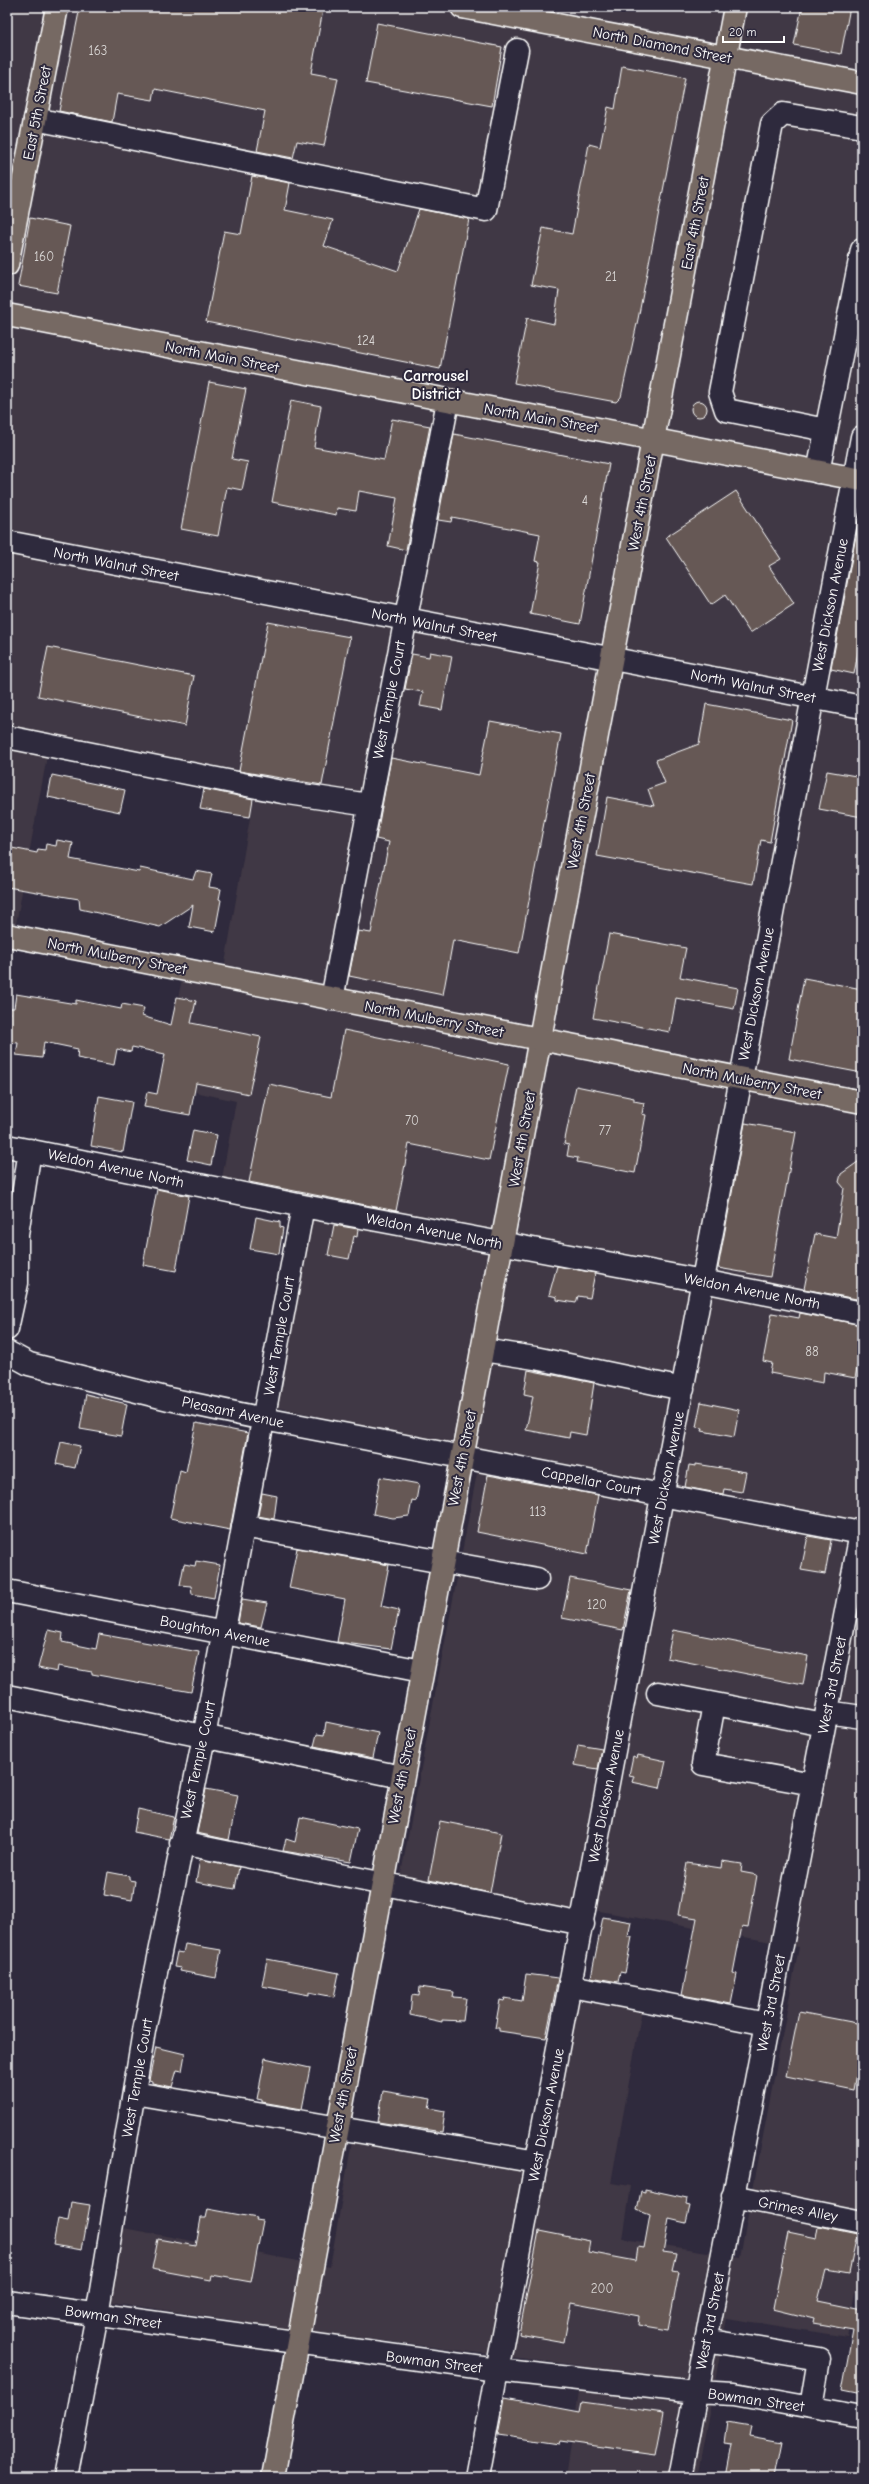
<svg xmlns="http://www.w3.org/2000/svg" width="869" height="2484" font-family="'Comic Neue',sans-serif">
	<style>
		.built { fill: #403844 }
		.building { fill: #665955; stroke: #fff }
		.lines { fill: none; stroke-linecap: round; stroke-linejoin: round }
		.minor-casing { stroke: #fff; stroke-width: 25 }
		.major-casing { stroke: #fff; stroke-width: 25 }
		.highway-casing { stroke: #fff; stroke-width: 25 }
		.minor { stroke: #2f2a3d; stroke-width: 22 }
		.major { stroke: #766964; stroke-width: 22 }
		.highway { stroke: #766964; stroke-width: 22 }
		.labels { text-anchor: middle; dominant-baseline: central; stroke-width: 4; stroke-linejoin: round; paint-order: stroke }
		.number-label { font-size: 13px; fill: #d9d6d4 }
		.street-label { font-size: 15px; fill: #fff; stroke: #2f2a3d }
		.neighbourhood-label { font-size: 16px; font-weight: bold; fill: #fff; stroke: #2f2a3d }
	</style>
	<rect width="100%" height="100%" fill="#2f2a3d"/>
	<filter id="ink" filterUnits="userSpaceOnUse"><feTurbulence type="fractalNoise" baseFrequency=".025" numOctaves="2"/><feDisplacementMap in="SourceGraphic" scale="8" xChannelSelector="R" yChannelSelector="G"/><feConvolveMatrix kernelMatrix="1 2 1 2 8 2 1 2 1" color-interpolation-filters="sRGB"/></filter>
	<g filter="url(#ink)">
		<path class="built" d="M 7,7 L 862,7 L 862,2293 L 855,2292 L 847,2337 L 727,2318 L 697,2477 L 566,2477 L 583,2366 L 288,2329 L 105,2301 L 118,2227 L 330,2267 L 353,2135 L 546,2167 L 579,1997 L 642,2009 L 611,2183 L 631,2186 L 623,2239 L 740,2257 L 799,1947 L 594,1910 L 589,1934 L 396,1900 L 481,1452 L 271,1406 L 310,1201 L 221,1184 L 236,1101 L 159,1084 L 185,966 L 223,975 L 255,789 L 48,751 L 7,973 Z"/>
		<path class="building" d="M 80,7 L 309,7 L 323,10 L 311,73 L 338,78 L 324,146 L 297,141 L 293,158 L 257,151 L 265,111 L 155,89 L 153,100 L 117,94 L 112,122 L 59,111 Z
			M 802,7 L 850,7 L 841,54 L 794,45 Z
			M 377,23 L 502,47 L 492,106 L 366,83 Z
			M 622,66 L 685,78 L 638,319 L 621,397 L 616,402 L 514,383 L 527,318 L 554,324 L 559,290 L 531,285 L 543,228 L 572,234 L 589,144 L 600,147 L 608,107 L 615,109 Z
			M 252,176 L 290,183 L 285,210 L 333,220 L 324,246 L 398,271 L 419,209 L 469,219 L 440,369 L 206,322 L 224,231 L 241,234 Z
			M 30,218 L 70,226 L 57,293 L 18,286 Z
			M 209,382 L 246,389 L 232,459 L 248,462 L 242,490 L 227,487 L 218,536 L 181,529 Z
			M 291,400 L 321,406 L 314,447 L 384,460 L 392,419 L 430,426 L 406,550 L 388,546 L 397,498 L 359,491 L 356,511 L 337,508 L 336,515 L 272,502 Z
			M691 409a8 8 0 1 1 16 0a8 8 0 1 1-16 0Z
			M 454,434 L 609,464 L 580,624 L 530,614 L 540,562 L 535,561 L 540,534 L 452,517 L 451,522 L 438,520 Z
			M 736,491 L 781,559 L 769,566 L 794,604 L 750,633 L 725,595 L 711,605 L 666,537 Z
			M 862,504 L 862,631 L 854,674 L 831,669 Z
			M 268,622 L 350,637 L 322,785 L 239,771 Z
			M 48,647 L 194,676 L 185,726 L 38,696 Z
			M 430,652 L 452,656 L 442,710 L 420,706 L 423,692 L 405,689 L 412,654 L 429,657 Z
			M 706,704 L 792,720 L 770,842 L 761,840 L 753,884 L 597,856 L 607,797 L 654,806 L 648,789 L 665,783 L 656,760 L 699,744 Z
			M 490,721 L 561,734 L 519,953 L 453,940 L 443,995 L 349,976 L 358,931 L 371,933 L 389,842 L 376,839 L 391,758 L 479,775 Z
			M 827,771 L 862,777 L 862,817 L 819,809 Z
			M 52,775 L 125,790 L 120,812 L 48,797 Z
			M 204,789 L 253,799 L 250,817 L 200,809 Z
			M 57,840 L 73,843 L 70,859 L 139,872 L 140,868 L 193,879 L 196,871 L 212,874 L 209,887 L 221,889 L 219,899 L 221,900 L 215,932 L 189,927 L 193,905 L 160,927 L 80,909 L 79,899 L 7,887 L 7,847 L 37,853 L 38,849 L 45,850 L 46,844 L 56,846 Z
			M 609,934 L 686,948 L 680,977 L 738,988 L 734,1009 L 676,998 L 670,1032 L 593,1018 Z
			M 804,978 L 862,989 L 862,1073 L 789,1059 Z
			M 16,994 L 76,1004 L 76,1000 L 121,1009 L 122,1004 L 144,1008 L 142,1016 L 171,1025 L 177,997 L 196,1001 L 191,1023 L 261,1037 L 249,1094 L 196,1083 L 190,1115 L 144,1107 L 147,1092 L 157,1094 L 165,1054 L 132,1047 L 131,1052 L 117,1049 L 114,1065 L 77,1058 L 78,1049 L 44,1042 L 42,1058 L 16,1055 L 18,1043 L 7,1042 L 10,1008 L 14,1008 Z
			M 344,1030 L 509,1064 L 489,1160 L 409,1144 L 396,1211 L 249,1182 L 269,1084 L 331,1097 Z
			M 576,1086 L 634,1098 L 634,1101 L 644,1103 L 642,1114 L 646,1115 L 635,1173 L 577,1162 L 578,1158 L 567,1156 L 569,1145 L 564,1144 Z
			M 99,1096 L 132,1102 L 123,1152 L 91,1146 Z
			M 745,1123 L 796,1132 L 770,1277 L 718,1268 Z
			M 193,1130 L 217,1135 L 211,1165 L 187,1160 Z
			M 862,1159 L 862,1300 L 804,1289 L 815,1234 L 836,1238 L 844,1188 L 839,1182 L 841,1174 Z
			M 157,1189 L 189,1196 L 176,1271 L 143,1265 Z
			M 256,1217 L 280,1222 L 280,1227 L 283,1228 L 279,1254 L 250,1249 Z
			M 334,1225 L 358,1229 L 357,1237 L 354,1236 L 349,1259 L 328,1255 Z
			M 557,1266 L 595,1273 L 590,1298 L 578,1296 L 576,1303 L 557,1300 L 557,1297 L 549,1295 Z
			M 772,1313 L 799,1318 L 800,1313 L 862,1325 L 862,1341 L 855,1378 L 824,1372 L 823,1383 L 770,1373 L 772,1363 L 763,1361 Z
			M 528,1370 L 594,1383 L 586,1435 L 570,1432 L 569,1438 L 526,1430 L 533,1396 L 524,1394 Z
			M 86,1394 L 127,1404 L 121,1436 L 80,1429 Z
			M 701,1402 L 739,1410 L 734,1437 L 702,1431 L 703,1428 L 696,1427 Z
			M 196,1423 L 248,1433 L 230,1530 L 170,1518 L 180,1470 L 186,1472 Z
			M 61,1442 L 80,1446 L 75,1468 L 56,1464 Z
			M 696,1464 L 746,1472 L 742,1492 L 724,1489 L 723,1494 L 685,1487 L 689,1465 L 696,1466 Z
			M 488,1475 L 598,1495 L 587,1554 L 477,1532 Z
			M 380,1477 L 419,1484 L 416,1501 L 412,1500 L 409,1516 L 393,1518 L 373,1514 Z
			M 262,1493 L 277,1496 L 274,1519 L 258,1516 Z
			M 808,1536 L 831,1540 L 825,1574 L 801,1570 Z
			M 297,1548 L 389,1565 L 381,1606 L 399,1610 L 391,1649 L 337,1642 L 345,1599 L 289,1588 Z
			M 196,1561 L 220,1565 L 214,1598 L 192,1594 L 191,1586 L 180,1585 L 184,1564 L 195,1566 Z
			M 570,1578 L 631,1590 L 623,1630 L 562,1618 Z
			M 242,1599 L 267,1603 L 261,1627 L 238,1623 Z
			M 48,1630 L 63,1633 L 62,1642 L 96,1649 L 99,1634 L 199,1652 L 191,1692 L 92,1674 L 92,1672 L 58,1666 L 57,1672 L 38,1668 Z
			M 673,1630 L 808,1656 L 803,1685 L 667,1658 Z
			M 326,1722 L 378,1733 L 373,1758 L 314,1746 L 317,1734 L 324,1735 Z
			M 578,1745 L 602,1749 L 598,1769 L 574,1765 Z
			M 638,1755 L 666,1761 L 660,1788 L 632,1782 L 634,1776 L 629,1775 L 633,1756 L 637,1758 Z
			M 206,1789 L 238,1795 L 229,1840 L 197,1833 Z
			M 138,1809 L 174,1817 L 169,1839 L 134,1832 Z
			M 300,1817 L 358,1829 L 351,1862 L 283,1851 L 286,1839 L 295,1842 Z
			M 440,1821 L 501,1833 L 490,1893 L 429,1880 Z
			M 200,1859 L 239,1867 L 235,1889 L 196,1882 Z
			M 722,1861 L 742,1864 L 741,1872 L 757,1875 L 748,1927 L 742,1926 L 733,1973 L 737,1974 L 731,2004 L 682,1995 L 697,1918 L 678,1915 L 687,1863 L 721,1868 Z
			M 108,1872 L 129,1876 L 129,1880 L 135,1881 L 132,1900 L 104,1895 Z
			M 603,1917 L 631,1922 L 628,1937 L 632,1937 L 625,1973 L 620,1972 L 618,1982 L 591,1977 Z
			M 185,1944 L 221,1950 L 216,1978 L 180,1971 L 181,1968 L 174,1967 L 177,1952 L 183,1953 Z
			M 267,1959 L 339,1973 L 334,1997 L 309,1992 L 309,1995 L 262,1986 Z
			M 526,1974 L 558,1978 L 546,2038 L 499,2031 L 499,2028 L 495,2028 L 500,2000 L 504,2001 L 505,1998 L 522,2001 Z
			M 420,1987 L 454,1992 L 453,1997 L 466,1998 L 463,2021 L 442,2020 L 442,2022 L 410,2015 L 412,1995 L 419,1996 Z
			M 799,2012 L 862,2024 L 862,2046 L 854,2090 L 786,2076 Z
			M 156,2047 L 185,2054 L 182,2071 L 177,2070 L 172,2087 L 152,2083 L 152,2081 L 149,2080 Z
			M 265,2058 L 310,2068 L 302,2109 L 262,2102 L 262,2100 L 257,2099 Z
			M 383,2091 L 431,2099 L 429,2108 L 445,2111 L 442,2132 L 378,2122 Z
			M 645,2189 L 687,2198 L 686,2205 L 690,2206 L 686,2223 L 669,2219 L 663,2252 L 677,2254 L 673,2271 L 679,2272 L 668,2330 L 638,2325 L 639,2316 L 571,2303 L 564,2342 L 519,2334 L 539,2231 L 590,2241 L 588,2252 L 636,2261 L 638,2247 L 644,2248 L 650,2215 L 637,2210 L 641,2191 L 645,2192 Z
			M 71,2202 L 90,2205 L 82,2250 L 53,2245 L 58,2219 L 68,2221 Z
			M 208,2209 L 257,2218 L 256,2220 L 263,2221 L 251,2282 L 212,2275 L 211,2280 L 152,2269 L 158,2239 L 196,2246 L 201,2218 L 206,2218 Z
			M 819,2226 L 857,2234 L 849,2274 L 826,2270 L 818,2301 L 862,2310 L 862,2394 L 842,2390 L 853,2330 L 813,2323 L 814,2319 L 773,2309 L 788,2232 L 817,2238 Z
			M 505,2398 L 580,2412 L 582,2402 L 664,2413 L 656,2454 L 560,2441 L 559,2444 L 498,2435 Z
			M 727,2422 L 751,2426 L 749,2436 L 782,2442 L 775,2477 L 726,2477 L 732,2445 L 724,2444 Z"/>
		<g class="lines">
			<defs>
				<path id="minor" d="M 35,119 L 486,210 L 517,50
					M 826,430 L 726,410 L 720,392 L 772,124 L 783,114 L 862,127
					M 818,472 L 862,250
					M 7,542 L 862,707
					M 7,737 L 282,792 L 369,805
					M 332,999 L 448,401
					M 7,1146 L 303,1206 L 703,1281 L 862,1313
					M 7,1329 L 17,1283 L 17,1234 L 30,1150
					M 482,1350 L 535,1358 L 683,1389
					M 7,1352 L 29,1364 L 169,1399 L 264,1419 L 861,1533
					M 243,1526 L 537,1579
					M 7,1591 L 422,1671
					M 658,1693 L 824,1725
					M 7,1696 L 402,1777
					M 714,1704 L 703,1764 L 813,1784
					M 827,1712 L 862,1717
					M 181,1843 L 583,1924
					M 571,1986 L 767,2024
					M 134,2093 L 537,2162
					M 733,2196 L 862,2222
					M 7,2302 L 497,2370 L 696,2392 L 734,2394 L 862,2417
					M 706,2340 L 819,2359 L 811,2407
					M 66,2477 L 97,2315 L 144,2031 L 204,1737 L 303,1206
					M 477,2477 L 862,437
					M 680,2477 L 862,1528"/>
				<path id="major" d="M 7,265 L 57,7
					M 7,315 L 862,480
					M 273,2477 L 559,936 L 735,7"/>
				<path id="highway" d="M 462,7 L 862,83
					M 7,935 L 862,1102"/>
			</defs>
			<use href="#minor" class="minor-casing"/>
			<use href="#major" class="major-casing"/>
			<use href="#highway" class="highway-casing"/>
			<use href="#minor" class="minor"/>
			<use href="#major" class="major"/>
			<use href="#highway" class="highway"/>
		</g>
	</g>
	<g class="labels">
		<g class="number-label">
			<text x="98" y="50">163</text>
			<text x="44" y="256">160</text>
			<text x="611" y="276">21</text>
			<text x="366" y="340">124</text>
			<text x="585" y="500">4</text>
			<text x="412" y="1120">70</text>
			<text x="605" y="1130">77</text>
			<text x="812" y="1351">88</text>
			<text x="538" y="1511">113</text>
			<text x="597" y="1604">120</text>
			<text x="602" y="2288">200</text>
		</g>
		<g class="street-label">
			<text transform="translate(662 45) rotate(11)">North Diamond Street</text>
			<text transform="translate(37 113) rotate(-79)">East 5th Street</text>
			<text transform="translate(695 223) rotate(-79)">East 4th Street</text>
			<text transform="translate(222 357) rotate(11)">North Main Street</text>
			<text transform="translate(541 418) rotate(10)">North Main Street</text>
			<text transform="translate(642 503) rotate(-79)">West 4th Street</text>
			<text transform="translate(116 564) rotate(11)">North Walnut Street</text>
			<text transform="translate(830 605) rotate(-79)">West Dickson Avenue</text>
			<text transform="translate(434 625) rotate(11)">North Walnut Street</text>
			<text transform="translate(753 686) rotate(11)">North Walnut Street</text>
			<text transform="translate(389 700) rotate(-79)">West Temple Court</text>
			<text transform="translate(581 821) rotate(-79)">West 4th Street</text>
			<text transform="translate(117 956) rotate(11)">North Mulberry Street</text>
			<text transform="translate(756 994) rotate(-79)">West Dickson Avenue</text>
			<text transform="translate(434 1019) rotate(11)">North Mulberry Street</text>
			<text transform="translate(752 1081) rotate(11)">North Mulberry Street</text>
			<text transform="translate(522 1139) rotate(-80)">West 4th Street</text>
			<text transform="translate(116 1168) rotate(12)">Weldon Avenue North</text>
			<text transform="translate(434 1231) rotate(11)">Weldon Avenue North</text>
			<text transform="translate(752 1291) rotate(11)">Weldon Avenue North</text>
			<text transform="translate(279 1336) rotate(-80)">West Temple Court</text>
			<text transform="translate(233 1412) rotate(12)">Pleasant Avenue</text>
			<text transform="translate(462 1458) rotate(-79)">West 4th Street</text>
			<text transform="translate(666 1478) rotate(-79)">West Dickson Avenue</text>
			<text transform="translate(591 1481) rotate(11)">Cappellar Court</text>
			<text transform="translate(215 1631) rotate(11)">Boughton Avenue</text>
			<text transform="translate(832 1685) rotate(-79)">West 3rd Street</text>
			<text transform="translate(198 1760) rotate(-78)">West Temple Court</text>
			<text transform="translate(402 1776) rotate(-79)">West 4th Street</text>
			<text transform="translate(606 1796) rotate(-79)">West Dickson Avenue</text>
			<text transform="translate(771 2003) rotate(-79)">West 3rd Street</text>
			<text transform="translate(137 2078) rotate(-80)">West Temple Court</text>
			<text transform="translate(343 2095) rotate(-79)">West 4th Street</text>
			<text transform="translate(546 2115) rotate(-79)">West Dickson Avenue</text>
			<text transform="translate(798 2209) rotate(11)">Grimes Alley</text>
			<text transform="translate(113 2317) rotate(8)">Bowman Street</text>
			<text transform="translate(710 2321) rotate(-79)">West 3rd Street</text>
			<text transform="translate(434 2362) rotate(7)">Bowman Street</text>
			<text transform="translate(756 2400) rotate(8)">Bowman Street</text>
		</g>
		<g class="neighbourhood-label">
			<text x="436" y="376">Carrousel<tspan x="436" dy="18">District</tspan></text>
		</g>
	</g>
	<rect width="869" height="2484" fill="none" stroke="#2f2a3d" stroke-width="24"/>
	<rect x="12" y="12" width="845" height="2460" fill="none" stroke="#fff" stroke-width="1.5" filter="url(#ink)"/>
	<path d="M723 36v6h61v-6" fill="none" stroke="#ffffff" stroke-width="2"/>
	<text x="729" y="36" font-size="12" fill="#ffffff" stroke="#2f2a3d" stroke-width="3" paint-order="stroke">20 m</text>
</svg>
